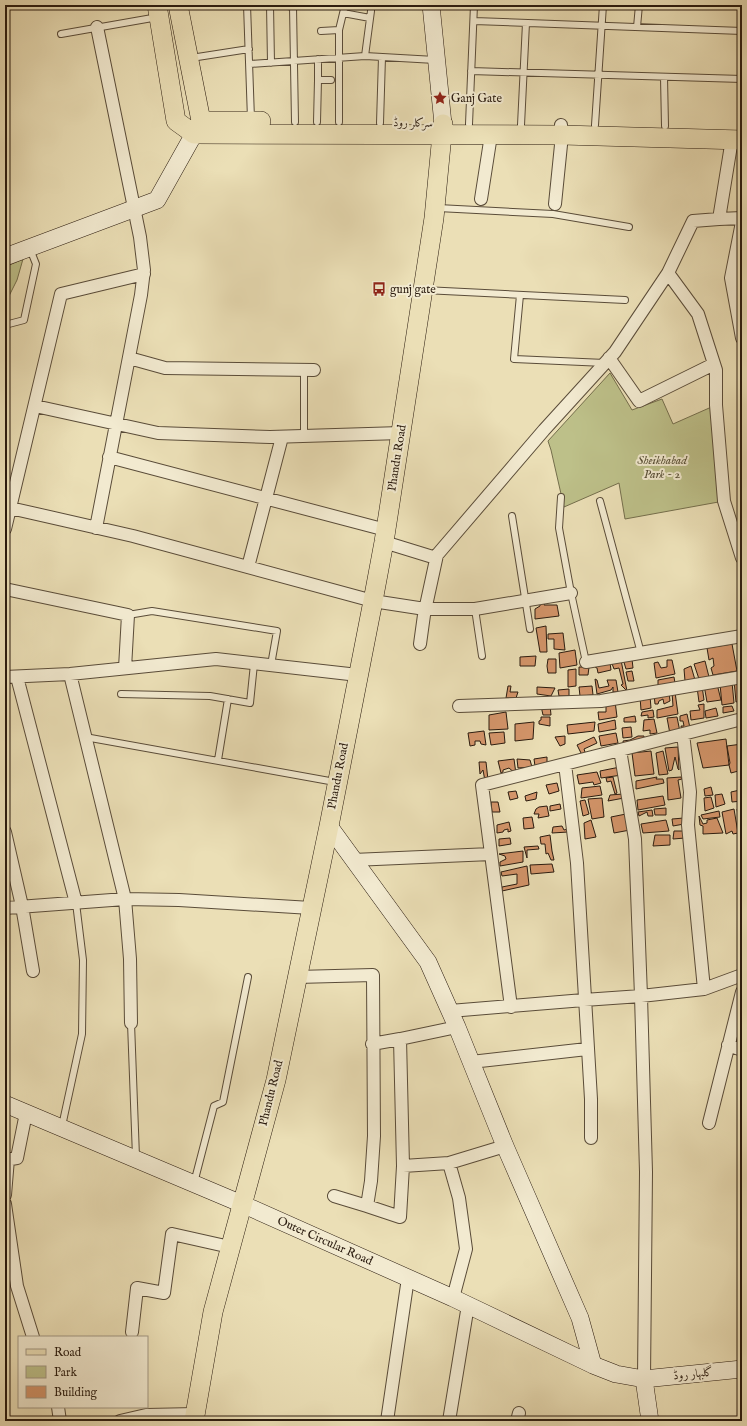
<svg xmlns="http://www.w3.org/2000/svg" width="747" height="1426" font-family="'IM FELL English',Amiri,serif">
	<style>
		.green { fill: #bdc089; stroke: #746e4c }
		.building { fill: #d4956a; stroke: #2a1b0f }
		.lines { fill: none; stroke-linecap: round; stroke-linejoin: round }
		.lane-casing { stroke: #5a4c39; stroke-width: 8 }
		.street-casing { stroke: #5a4c39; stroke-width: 14 }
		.secondary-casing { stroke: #2a1b0f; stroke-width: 18 }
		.primary-casing { stroke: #2a1b0f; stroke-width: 20 }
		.lane { stroke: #f2ead0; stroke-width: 6 }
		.street { stroke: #f2ead0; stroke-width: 12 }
		.secondary { stroke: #f2ead0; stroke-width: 17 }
		.primary { stroke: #ebdfb6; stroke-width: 19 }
		.labels { text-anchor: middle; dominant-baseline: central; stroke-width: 4; stroke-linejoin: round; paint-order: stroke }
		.poi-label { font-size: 12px; fill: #2a1b0f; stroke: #f2ead0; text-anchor: start }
		.street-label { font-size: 12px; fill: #2a1b0f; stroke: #f2ead0 }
		.park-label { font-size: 12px; font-style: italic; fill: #564d34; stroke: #f2ead0 }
	</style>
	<rect width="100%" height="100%" fill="#ebdfb6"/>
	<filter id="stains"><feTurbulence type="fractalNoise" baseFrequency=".005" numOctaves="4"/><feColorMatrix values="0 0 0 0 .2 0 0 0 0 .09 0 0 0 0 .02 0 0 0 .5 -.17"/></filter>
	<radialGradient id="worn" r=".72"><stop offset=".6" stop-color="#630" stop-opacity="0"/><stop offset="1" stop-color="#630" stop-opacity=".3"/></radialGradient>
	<path class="green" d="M 23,259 L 17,280 L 5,304 L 5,267 Z
		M 610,373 L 632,410 L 662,399 L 673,424 L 716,405 L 724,501 L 625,519 L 619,483 L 564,507 L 551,450 L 548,441 Z"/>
	<path class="building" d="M 545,602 L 544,605 L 557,605 L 559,616 L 535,619 L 535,609 L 540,606 L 540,603 Z
		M 546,626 L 547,652 L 540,652 L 536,628 Z
		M 563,633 L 565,650 L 554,649 L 554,639 L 548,639 L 548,634 Z
		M 732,644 L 737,671 L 713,675 L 711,668 L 714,666 L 713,658 L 709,660 L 707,648 Z
		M 575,650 L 577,665 L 560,668 L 559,653 Z
		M 536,656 L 535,666 L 520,666 L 520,657 Z
		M 548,659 L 556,659 L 556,673 L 548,673 L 547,666 Z
		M 623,659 L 632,659 L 633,668 L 626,669 Z
		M 621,660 L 627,691 L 621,685 L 623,684 L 619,668 L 614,669 L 611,661 Z
		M 667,660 L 672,660 L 675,674 L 656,678 L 654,663 L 658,662 L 661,668 L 667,667 Z
		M 705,661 L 709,677 L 699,679 L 694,664 Z
		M 610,663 L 611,670 L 598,673 L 597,668 L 595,667 L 596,664 Z
		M 691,666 L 695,680 L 685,681 L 684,669 Z
		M 579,667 L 589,667 L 588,675 L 579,675 Z
		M 576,669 L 576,686 L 568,687 L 568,670 Z
		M 632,671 L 634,681 L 628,681 L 626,672 Z
		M 674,677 L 675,683 L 658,687 L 658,680 Z
		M 595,679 L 597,680 L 599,688 L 609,686 L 607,680 L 616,680 L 618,692 L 613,692 L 613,687 L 611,690 L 597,694 Z
		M 739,679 L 742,700 L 736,702 L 734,680 Z
		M 732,682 L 734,703 L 722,705 L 720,684 Z
		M 717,684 L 721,700 L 707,702 L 704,685 Z
		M 508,686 L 511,686 L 510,692 L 518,692 L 516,698 L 506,698 Z
		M 592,686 L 593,695 L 580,696 L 579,687 Z
		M 702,686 L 704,700 L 699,702 L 697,687 Z
		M 537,687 L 555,688 L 551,696 L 537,694 Z
		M 569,689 L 569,696 L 559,696 L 558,690 Z
		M 669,692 L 670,701 L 664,704 L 663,699 L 659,701 L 658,704 L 655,704 L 654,694 Z
		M 672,692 L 675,692 L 678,714 L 657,718 L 657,710 L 673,706 Z
		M 650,696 L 651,708 L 641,710 L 640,697 Z
		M 615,701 L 617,717 L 599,720 L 598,712 L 606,712 L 606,702 Z
		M 704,704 L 704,718 L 691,720 L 690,711 L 700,710 L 698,705 Z
		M 550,705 L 551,715 L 543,715 L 541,706 Z
		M 732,706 L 734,711 L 723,713 L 723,707 Z
		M 716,708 L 718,716 L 706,718 L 705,711 Z
		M 653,710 L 654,717 L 648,718 L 648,715 L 641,716 L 642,712 Z
		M 506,712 L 508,729 L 489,730 L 489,715 Z
		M 687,714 L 690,728 L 682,730 L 681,726 L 684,726 L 683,721 L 680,721 L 680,716 Z
		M 635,716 L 636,722 L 624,722 L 624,718 Z
		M 541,717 L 550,717 L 550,726 L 539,724 L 539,721 L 541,720 Z
		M 677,717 L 680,732 L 670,734 L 667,718 Z
		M 654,719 L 657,733 L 650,734 L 650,730 L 643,731 L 644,720 Z
		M 615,720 L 616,729 L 599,732 L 598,724 Z
		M 534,722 L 533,739 L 515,741 L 515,724 Z
		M 595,722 L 594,731 L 568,734 L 567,725 Z
		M 631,727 L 632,737 L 623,738 L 622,728 Z
		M 484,731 L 486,745 L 481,744 L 480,741 L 475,741 L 475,745 L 470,746 L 468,733 Z
		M 504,732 L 505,743 L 491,745 L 489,733 Z
		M 616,733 L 618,743 L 601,746 L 599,736 Z
		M 565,736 L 565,744 L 560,746 L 555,737 Z
		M 638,736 L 644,736 L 644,741 L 624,746 L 623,741 L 630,740 Z
		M 594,737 L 597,743 L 584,749 L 585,752 L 582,755 L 577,745 Z
		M 726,739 L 729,765 L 703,768 L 697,743 Z
		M 742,744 L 742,770 L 731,773 L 729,765 L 730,763 L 727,746 Z
		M 678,747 L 679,770 L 678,769 L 675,757 L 672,770 L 669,771 L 665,748 Z
		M 651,751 L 654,774 L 635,776 L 632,753 Z
		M 663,751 L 668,774 L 659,775 L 656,753 Z
		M 547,757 L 547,764 L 535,766 L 534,759 Z
		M 514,759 L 516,774 L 509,768 L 503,770 L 503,772 L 501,773 L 498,761 Z
		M 517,759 L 530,760 L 532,767 L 518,768 Z
		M 479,762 L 486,762 L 488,780 L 485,781 L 483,770 L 480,774 Z
		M 620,767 L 622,775 L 601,778 L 600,771 Z
		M 597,772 L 601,783 L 594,785 L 593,782 L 579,784 L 577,775 Z
		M 613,777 L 617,793 L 615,794 L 611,781 L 607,782 L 606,778 Z
		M 657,777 L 656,779 L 663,779 L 664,783 L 636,789 L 636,781 Z
		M 681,777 L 682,779 L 678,780 L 681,798 L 668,800 L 667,778 Z
		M 557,783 L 559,791 L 549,794 L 546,785 Z
		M 600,786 L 602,795 L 581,798 L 582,788 Z
		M 711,787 L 713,795 L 705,796 L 704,789 Z
		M 740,790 L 742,801 L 732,802 L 731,792 Z
		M 516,791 L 518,798 L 510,800 L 508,792 Z
		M 537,792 L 536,799 L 526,801 L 525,796 Z
		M 623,794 L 624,798 L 608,801 L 610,795 Z
		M 722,794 L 725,804 L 716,807 L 715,795 Z
		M 663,796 L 665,805 L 638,810 L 637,800 Z
		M 711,797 L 714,808 L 705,811 L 704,798 Z
		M 602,798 L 604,817 L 592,819 L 588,799 Z
		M 585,800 L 589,814 L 583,816 L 580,801 Z
		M 491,802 L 498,802 L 500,812 L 492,812 Z
		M 560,804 L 561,809 L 550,811 L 550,806 Z
		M 547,806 L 549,816 L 538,818 L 539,814 L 534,814 L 536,809 L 539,807 Z
		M 666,808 L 666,815 L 655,815 L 654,809 Z
		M 742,808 L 742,833 L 741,833 L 737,809 Z
		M 734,809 L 738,833 L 733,834 L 732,831 L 726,834 L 722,812 Z
		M 652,810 L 653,816 L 648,816 L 647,812 L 639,816 L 638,812 Z
		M 719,811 L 720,817 L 703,819 L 701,815 Z
		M 626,814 L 630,830 L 614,833 L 611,817 Z
		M 699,816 L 703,824 L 707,823 L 707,820 L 717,818 L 723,833 L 703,834 L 703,826 L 700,825 Z
		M 532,817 L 534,828 L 524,829 L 523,818 Z
		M 684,818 L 684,824 L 673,826 L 672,819 Z
		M 591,820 L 596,837 L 585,839 L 584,823 Z
		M 666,820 L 669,831 L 643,833 L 641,824 Z
		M 509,822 L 511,831 L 508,832 L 508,829 L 504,830 L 503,832 L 497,833 L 497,825 Z
		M 562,826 L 564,830 L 568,829 L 568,832 L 552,833 L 553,827 Z
		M 674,831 L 684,831 L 685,838 L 673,839 Z
		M 550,835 L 552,851 L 554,860 L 551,860 L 548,853 L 546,854 L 545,844 L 541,844 L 540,837 Z
		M 655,835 L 670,835 L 670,845 L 653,846 Z
		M 510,838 L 511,844 L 499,846 L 499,839 Z
		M 538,846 L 539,849 L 527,850 L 527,858 L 524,847 Z
		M 523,851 L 523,862 L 500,866 L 500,862 L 506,859 L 505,856 L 499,854 Z
		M 552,864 L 554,872 L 531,874 L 530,865 Z
		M 527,866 L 529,885 L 502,891 L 502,887 L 517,884 L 517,874 L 502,876 L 501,872 Z"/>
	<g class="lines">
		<defs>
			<path id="lane" d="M 247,5 L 251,119
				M 270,5 L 271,63
				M 283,5 L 293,7 L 295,122
				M 343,13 L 370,18
				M 474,21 L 742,31
				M 637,27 L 639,5
				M 339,30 L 345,5
				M 321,31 L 339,30 L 339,122
				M 61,34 L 158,17
				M 365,56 L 371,11 L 371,5
				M 191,58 L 249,49
				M 318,59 L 318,80 L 331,80
				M 250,64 L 365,56 L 435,60
				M 471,71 L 742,79
				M 664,77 L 665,126
				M 317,122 L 318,80
				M 380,123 L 382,57
				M 469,124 L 474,5
				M 521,125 L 526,23
				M 595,125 L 603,5
				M 438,208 L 553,214 L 629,227
				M 424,290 L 625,300
				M 520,295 L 514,359 L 605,363
				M 5,325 L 24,320 L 36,264 L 30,249
				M 304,370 L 304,436
				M 561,497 L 559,528 L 571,593 L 586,662
				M 600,501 L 641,653
				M 512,516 L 530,629
				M 475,609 L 482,656
				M 128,615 L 152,611 L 277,631 L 271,665
				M 121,694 L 210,696 L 250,703 L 254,664
				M 85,737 L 335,782
				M 218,760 L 228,699
				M 131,1023 L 136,1157
				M 62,1126 L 82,1034 L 83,960 L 76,903
				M 194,1183 L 214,1106 L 223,1102 L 248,977"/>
			<path id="street" d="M 481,199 L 491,135
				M 555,204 L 562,135 L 561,125
				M 719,219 L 742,218
				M 742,222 L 731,278 L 742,338
				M 668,273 L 698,314 L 716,370 L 716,405 L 724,501 L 742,558
				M 129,358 L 165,368 L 314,370
				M 609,358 L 639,401 L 714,364
				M 35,406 L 158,433 L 270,437 L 401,433
				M 109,457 L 386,530
				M 10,508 L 133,536 L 373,601 L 425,609 L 475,609 L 571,593
				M 96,528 L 141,295 L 144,270 L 140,237 L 97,27
				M 5,529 L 61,294 L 144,274
				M 384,542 L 436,558
				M 248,567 L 282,437
				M 5,589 L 128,615 L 125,668
				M 420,644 L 424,615 L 437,555 L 544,430 L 615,352 L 668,273 L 693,221 L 719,219 L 732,139
				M 586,662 L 742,636
				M 70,674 L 125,899 L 130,959 L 131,1023
				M 5,677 L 70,674 L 216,659 L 358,675
				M 17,677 L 76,903
				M 459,706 L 601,701 L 742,677
				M 683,734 L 690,792 L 688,825 L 704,989
				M 620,750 L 635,839 L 641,996 L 646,1172 L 644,1379
				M 565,764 L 577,863 L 591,1099 L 591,1138
				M 5,832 L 22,906 L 33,971
				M 353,860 L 491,854
				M 5,908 L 125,899 L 179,900 L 311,908
				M 297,977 L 373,975 L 374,1136 L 371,1181 L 367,1206 L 400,1217 L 403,1166 L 400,1039
				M 511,1007 L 482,785 L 742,719
				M 450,1011 L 584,1000 L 641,996 L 704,989 L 742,975
				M 372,1044 L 400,1039 L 457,1027
				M 728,1045 L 742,1050
				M 471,1062 L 587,1049
				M 709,1123 L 742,992
				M 5,1160 L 17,1158 L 26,1113
				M 403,1166 L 449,1163
				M 5,1195 L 8,1159
				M 334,1196 L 367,1206
				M 5,1204 L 17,1286 L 33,1337
				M 453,1298 L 466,1249 L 459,1198 L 449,1163 L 505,1146
				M 132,1332 L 137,1288 L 164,1293 L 172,1234 L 230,1247
				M 58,1407 L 60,1421
				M 120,1421 L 146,1415 L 196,1414
				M 387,1421 L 408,1278
				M 449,1421 L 468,1305
				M 517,1421 L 519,1413"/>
			<path id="secondary" d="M 431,5 L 443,124
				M 5,257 L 157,200 L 194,134
				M 329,826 L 428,962 L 457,1027 L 505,1146 L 580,1318 L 593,1365
				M 5,1104 L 242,1204 L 453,1298 L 593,1365 L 616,1374 L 644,1379 L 742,1369
				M 644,1379 L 650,1421"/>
			<path id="primary" d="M 157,5 L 176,121 L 194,134 L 562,135 L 742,140
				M 178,5 L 201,121
				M 201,121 L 261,121
				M 194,1421 L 213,1312 L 276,1080 L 329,826 L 373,601 L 384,542 L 434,218 L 443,124"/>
		</defs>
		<use href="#lane" class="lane-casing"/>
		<use href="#street" class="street-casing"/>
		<use href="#secondary" class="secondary-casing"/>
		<use href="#primary" class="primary-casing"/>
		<use href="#lane" class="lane"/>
		<use href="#street" class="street"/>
		<use href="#secondary" class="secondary"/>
		<use href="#primary" class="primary"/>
	</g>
	<defs>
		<symbol id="sight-bare" viewBox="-9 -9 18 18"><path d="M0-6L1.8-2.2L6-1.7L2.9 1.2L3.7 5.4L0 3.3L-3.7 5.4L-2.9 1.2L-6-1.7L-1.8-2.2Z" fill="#8f2418" stroke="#f2ead0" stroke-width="2.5" paint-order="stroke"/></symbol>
		<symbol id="bus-bare" viewBox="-9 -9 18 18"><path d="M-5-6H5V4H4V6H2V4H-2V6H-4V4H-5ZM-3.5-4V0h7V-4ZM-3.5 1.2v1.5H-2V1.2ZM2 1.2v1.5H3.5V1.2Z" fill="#8f2418" stroke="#f2ead0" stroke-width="2.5" paint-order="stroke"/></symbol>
	</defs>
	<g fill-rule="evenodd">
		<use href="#sight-bare" x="430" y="88" width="20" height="20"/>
		<use href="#bus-bare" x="369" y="279" width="20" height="20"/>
	</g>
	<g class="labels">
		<g class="poi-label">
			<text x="451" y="98">Ganj Gate</text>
			<text x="390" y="289">gunj gate</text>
		</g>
		<g class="street-label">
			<text transform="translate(413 123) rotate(1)">سرکلر روڈ</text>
			<text transform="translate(397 458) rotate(-81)">Phandu Road</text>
			<text transform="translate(338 776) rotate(-79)">Phandu Road</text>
			<text transform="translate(271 1093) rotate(-76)">Phandu Road</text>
			<text transform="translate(325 1241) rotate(24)">Outer Circular Road</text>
			<text transform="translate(693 1374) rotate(-6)">گلبہار روڈ</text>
		</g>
		<g class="park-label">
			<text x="662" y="460">Sheikhabad<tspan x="662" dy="14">Park - 2</tspan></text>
		</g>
	</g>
	<rect width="747" height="1426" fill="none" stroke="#ebdfb6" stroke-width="20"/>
	<rect x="6" y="6" width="735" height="1414" fill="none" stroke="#2a1b0f" stroke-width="2"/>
	<rect x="10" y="10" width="727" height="1406" fill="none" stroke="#2a1b0f"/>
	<rect x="18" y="1336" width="130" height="72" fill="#f2ead0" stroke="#a29783"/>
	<rect x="26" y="1349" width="20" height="6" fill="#ebdfb6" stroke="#a29783"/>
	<text x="54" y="1356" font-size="12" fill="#2a1b0f">Road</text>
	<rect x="26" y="1366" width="20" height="12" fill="#bdc089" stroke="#a29783"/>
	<text x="54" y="1376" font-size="12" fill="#2a1b0f">Park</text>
	<rect x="26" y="1386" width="20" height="12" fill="#d4956a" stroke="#a29783"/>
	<text x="54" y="1396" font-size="12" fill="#2a1b0f">Building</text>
	<rect width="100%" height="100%" filter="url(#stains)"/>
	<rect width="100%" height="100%" fill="url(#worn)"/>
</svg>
